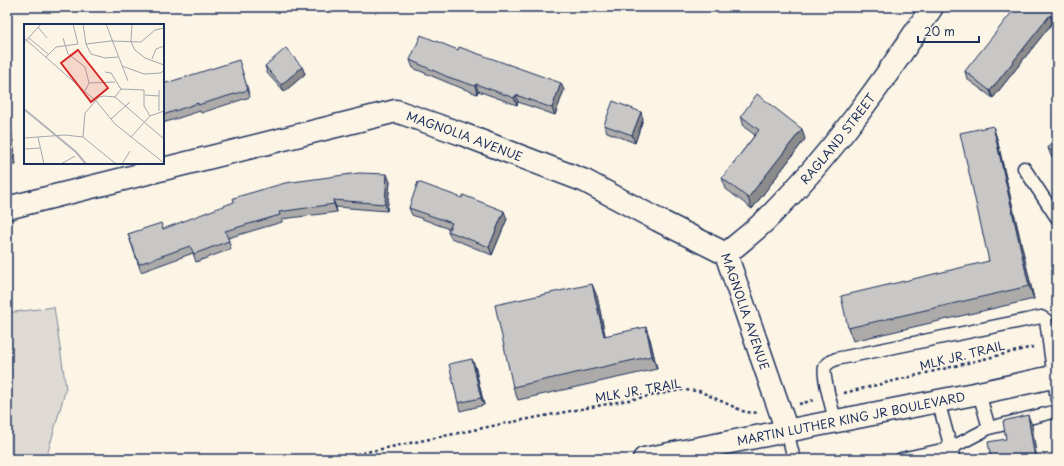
<svg xmlns="http://www.w3.org/2000/svg" width="1064" height="466" font-family="'Playpen Sans',sans-serif">
	<style>
		.green { fill: #dfdbd4; stroke: #7d8599 }
		.lines { fill: none; stroke-linecap: round; stroke-linejoin: round }
		.lane-casing { stroke: #1b2f5e; stroke-width: 15 }
		.street-casing { stroke: #1b2f5e; stroke-width: 25 }
		.secondary-casing { stroke: #1b2f5e; stroke-width: 25 }
		.path { stroke: #1b2f5e; stroke-width: 2.5; stroke-dasharray: 3 3; stroke-linecap: butt }
		.lane { stroke: #fcf5e5; stroke-width: 12 }
		.street { stroke: #fcf5e5; stroke-width: 22 }
		.secondary { stroke: #fcf5e5; stroke-width: 22 }
		.wall { fill: #acabaa; stroke: #1b2f5e }
		.shaded-wall { fill: #8c8b8b; stroke: #1b2f5e }
		.building { fill: #c8c7c6; stroke: #1b2f5e }
		.labels { text-anchor: middle; dominant-baseline: central; stroke-width: 3; stroke-linejoin: round; paint-order: stroke }
		.street-label { font-size: 12px; fill: #1b2f5e; stroke: #fcf5e5 }
		.inset-river { fill: none; stroke: #b2b4b8; stroke-width: 2 }
		.inset-road { fill: none; stroke: #a2a6af; stroke-width: 1 }
		.view { fill: #d62828; fill-opacity: 0.15; stroke: #d62828; stroke-width: 2 }
		.inset-edge { fill: none; stroke: #1b2f5e; stroke-width: 2 }
	</style>
	<rect width="100%" height="100%" fill="#fcf5e5"/>
	<filter id="ink" filterUnits="userSpaceOnUse"><feTurbulence type="fractalNoise" baseFrequency=".025" numOctaves="2"/><feDisplacementMap in="SourceGraphic" scale="8" xChannelSelector="R" yChannelSelector="G"/><feConvolveMatrix kernelMatrix="1 2 1 2 8 2 1 2 1" color-interpolation-filters="sRGB"/></filter>
	<g filter="url(#ink)">
		<path class="green" d="M 54,307 L 66,388 L 46,459 L 7,459 L 7,313 Z"/>
		<g class="lines">
			<defs>
				<path id="lane" d="M 1024,168 L 1057,218
					M 979,393 L 989,428 L 1057,411
					M 938,401 L 954,459
					M 835,421 C 833,410 822,375 825,367 C 827,363 832,361 836,359 L 1041,317 L 1046,320 L 1057,400
					M 787,431 L 794,459
					M 901,459 L 951,448 L 989,428"/>
				<g id="street">
					<path id="s1" d="M 7,208 L 396,111 L 462,134 L 585,181 L 658,220 L 726,254 L 787,431"/>
					<path id="s2" d="M 726,254 C 740,242 756,230 770,216 C 832,154 884,81 932,7"/>
				</g>
				<g id="secondary">
					<path id="s3" d="M 644,459 L 979,393 L 1057,376"/>
				</g>
			</defs>
			<use href="#lane" class="lane-casing"/>
			<use href="#street" class="street-casing"/>
			<use href="#secondary" class="secondary-casing"/>
			<path class="path" d="M 844,393 L 1033,347
				M 799,404 L 814,400
				M 333,459 L 502,424 L 681,390 L 699,391 L 745,412 L 759,413"/>
			<use href="#lane" class="lane"/>
			<use href="#street" class="street"/>
			<use href="#secondary" class="secondary"/>
		</g>
		<path class="wall" d="M 1057,7 L 1057,25 L 1053,22 L 993,98 L 967,79 L 965,71 Z
			M 458,50 L 564,90 L 555,115 L 518,102 L 517,105 L 478,91 L 477,94 L 451,84 L 413,68 L 410,60 Z
			M 265,66 L 302,67 L 305,74 L 284,92 L 267,73 Z
			M 241,68 L 250,97 L 201,113 L 200,111 L 163,123 L 163,84 Z
			M 741,116 L 805,139 L 752,209 L 726,189 L 722,178 L 755,135 L 744,127 Z
			M 7,118 L 11,128 L 16,165 L 7,166 Z
			M 643,119 L 635,143 L 607,132 L 604,125 Z
			M 993,126 L 997,139 L 1034,299 L 853,341 L 848,328 L 989,261 Z
			M 1057,136 L 1057,160 L 1051,156 L 1048,148 Z
			M 390,182 L 387,211 L 336,207 L 337,212 L 282,219 L 282,222 L 228,238 L 231,249 L 196,262 L 193,253 L 141,272 L 128,234 L 163,229 Z
			M 409,208 L 507,219 L 492,255 L 451,238 L 448,231 L 449,229 L 412,215 Z
			M 597,296 L 605,336 L 650,339 L 657,369 L 518,400 L 513,387 Z
			M 475,366 L 484,405 L 460,411 L 458,403 Z"/>
		<path class="shaded-wall" d="M 1050,15 L 1053,22 L 993,98 L 990,91 Z
			M 302,67 L 305,74 L 284,92 L 281,85 Z
			M 561,83 L 564,90 L 555,115 L 552,108 Z
			M 476,84 L 478,91 L 477,94 L 475,86 Z
			M 516,95 L 518,102 L 517,105 L 514,98 Z
			M 641,112 L 643,119 L 635,143 L 632,135 Z
			M 7,118 L 11,128 L 16,165 L 12,155 Z
			M 993,126 L 997,139 L 1034,299 L 1029,286 Z
			M 802,129 L 805,139 L 752,209 L 748,198 Z
			M 387,174 L 390,182 L 387,211 L 385,204 Z
			M 333,200 L 336,207 L 337,212 L 334,204 Z
			M 504,211 L 507,219 L 492,255 L 489,247 Z
			M 592,284 L 597,296 L 608,349 L 604,336 Z
			M 646,327 L 650,339 L 657,369 L 652,356 Z
			M 472,359 L 475,366 L 484,405 L 481,398 Z
			M 1028,415 L 1032,425 L 1037,459 L 1035,459 Z"/>
		<path class="building" d="M 1016,7 L 1057,7 L 1057,20 L 1050,15 L 990,91 L 965,71 Z
			M 421,35 L 458,50 L 459,47 L 561,83 L 552,108 L 516,95 L 514,98 L 476,84 L 475,86 L 448,77 L 410,60 Z
			M 286,48 L 302,67 L 281,85 L 265,66 Z
			M 239,60 L 248,90 L 198,105 L 198,103 L 163,115 L 163,84 Z
			M 757,94 L 802,129 L 748,198 L 722,178 L 759,130 L 741,116 Z
			M 613,101 L 641,112 L 632,135 L 604,125 Z
			M 7,118 L 12,155 L 7,155 Z
			M 993,126 L 1029,286 L 848,328 L 841,296 L 989,261 L 960,133 Z
			M 1057,136 L 1057,155 L 1048,148 Z
			M 359,173 L 387,174 L 385,204 L 333,200 L 334,204 L 279,212 L 280,215 L 225,231 L 229,241 L 194,254 L 190,246 L 139,264 L 128,234 L 161,223 L 163,229 L 234,202 L 233,198 L 285,183 Z
			M 418,182 L 462,198 L 463,195 L 504,211 L 489,247 L 448,231 L 452,223 L 409,208 Z
			M 592,284 L 604,336 L 646,327 L 652,356 L 513,387 L 495,305 Z
			M 472,359 L 481,398 L 458,403 L 449,364 Z
			M 1028,415 L 1035,459 L 991,459 L 988,442 L 1006,439 L 1003,421 Z"/>
	</g>
	<g class="labels">
		<g class="street-label">
			<text stroke="none"><textPath href="#s1" startOffset="474">MAGNOLIA AVENUE</textPath></text>
			<text stroke="none"><textPath href="#s2" startOffset="161">RAGLAND STREET</textPath></text>
			<text stroke="none"><textPath href="#s1" startOffset="822">MAGNOLIA AVENUE</textPath></text>
			<text transform="translate(962 355) rotate(-14)">MLK JR. TRAIL</text>
			<text transform="translate(638 390) rotate(-10)">MLK JR. TRAIL</text>
			<text stroke="none"><textPath href="#s3" startOffset="211">MARTIN LUTHER KING JR BOULEVARD</textPath></text>
		</g>
	</g>
	<g transform="translate(24 24)">
		<rect width="140" height="140" fill="#fcf5e5"/>
		<path class="inset-river" d="M 0,85 L 52,128 L 62,140"/>
		<path class="inset-road" d="M 59,0 L 62,20 L 67,30 L 81,34 L 94,33M 82,0 L 104,57M 108,0 L 107,18 L 111,26 L 121,34 L 140,41M 14,3 L 23,14M 0,14 L 73,78 L 91,100 L 140,139M 5,14 L 24,30M 39,14 L 44,30 L 61,43 L 65,59 L 61,67M 0,19 L 17,0M 62,20 L 87,17 L 117,18 L 131,6 L 140,4M 22,33 L 32,23 L 54,20 L 49,0M 128,35 L 132,25 L 140,22M 98,42 L 120,50 L 137,49 L 140,46M 81,48 L 87,49 L 97,65M 65,59 L 91,58M 121,71 L 135,72M 91,73 L 97,65 L 120,66 L 120,82 L 126,92M 135,87 L 135,66M 87,95 L 106,78M 14,113 L 20,140M 59,113 L 61,89 L 75,73 L 80,72 L 91,73 L 140,115M 107,113 L 126,92 L 140,87M 0,114 L 41,111 L 59,113 L 92,140M 0,125 L 16,124M 37,140 L 51,132M 98,140 L 106,127"/>
		<path class="view" d="M 54,26 L 84,64 L 67,78 L 37,39 Z"/>
		<rect width="140" height="140" class="inset-edge"/>
	</g>
	<rect width="1064" height="466" fill="none" stroke="#fcf5e5" stroke-width="24"/>
	<rect x="12" y="12" width="1040" height="442" fill="none" stroke="#1b2f5e" stroke-width="1.5" filter="url(#ink)"/>
	<path d="M918 36v6h61v-6" fill="none" stroke="#1b2f5e" stroke-width="2"/>
	<text x="924" y="36" font-size="12" fill="#1b2f5e" stroke="#fcf5e5" stroke-width="3" paint-order="stroke">20 m</text>
</svg>
